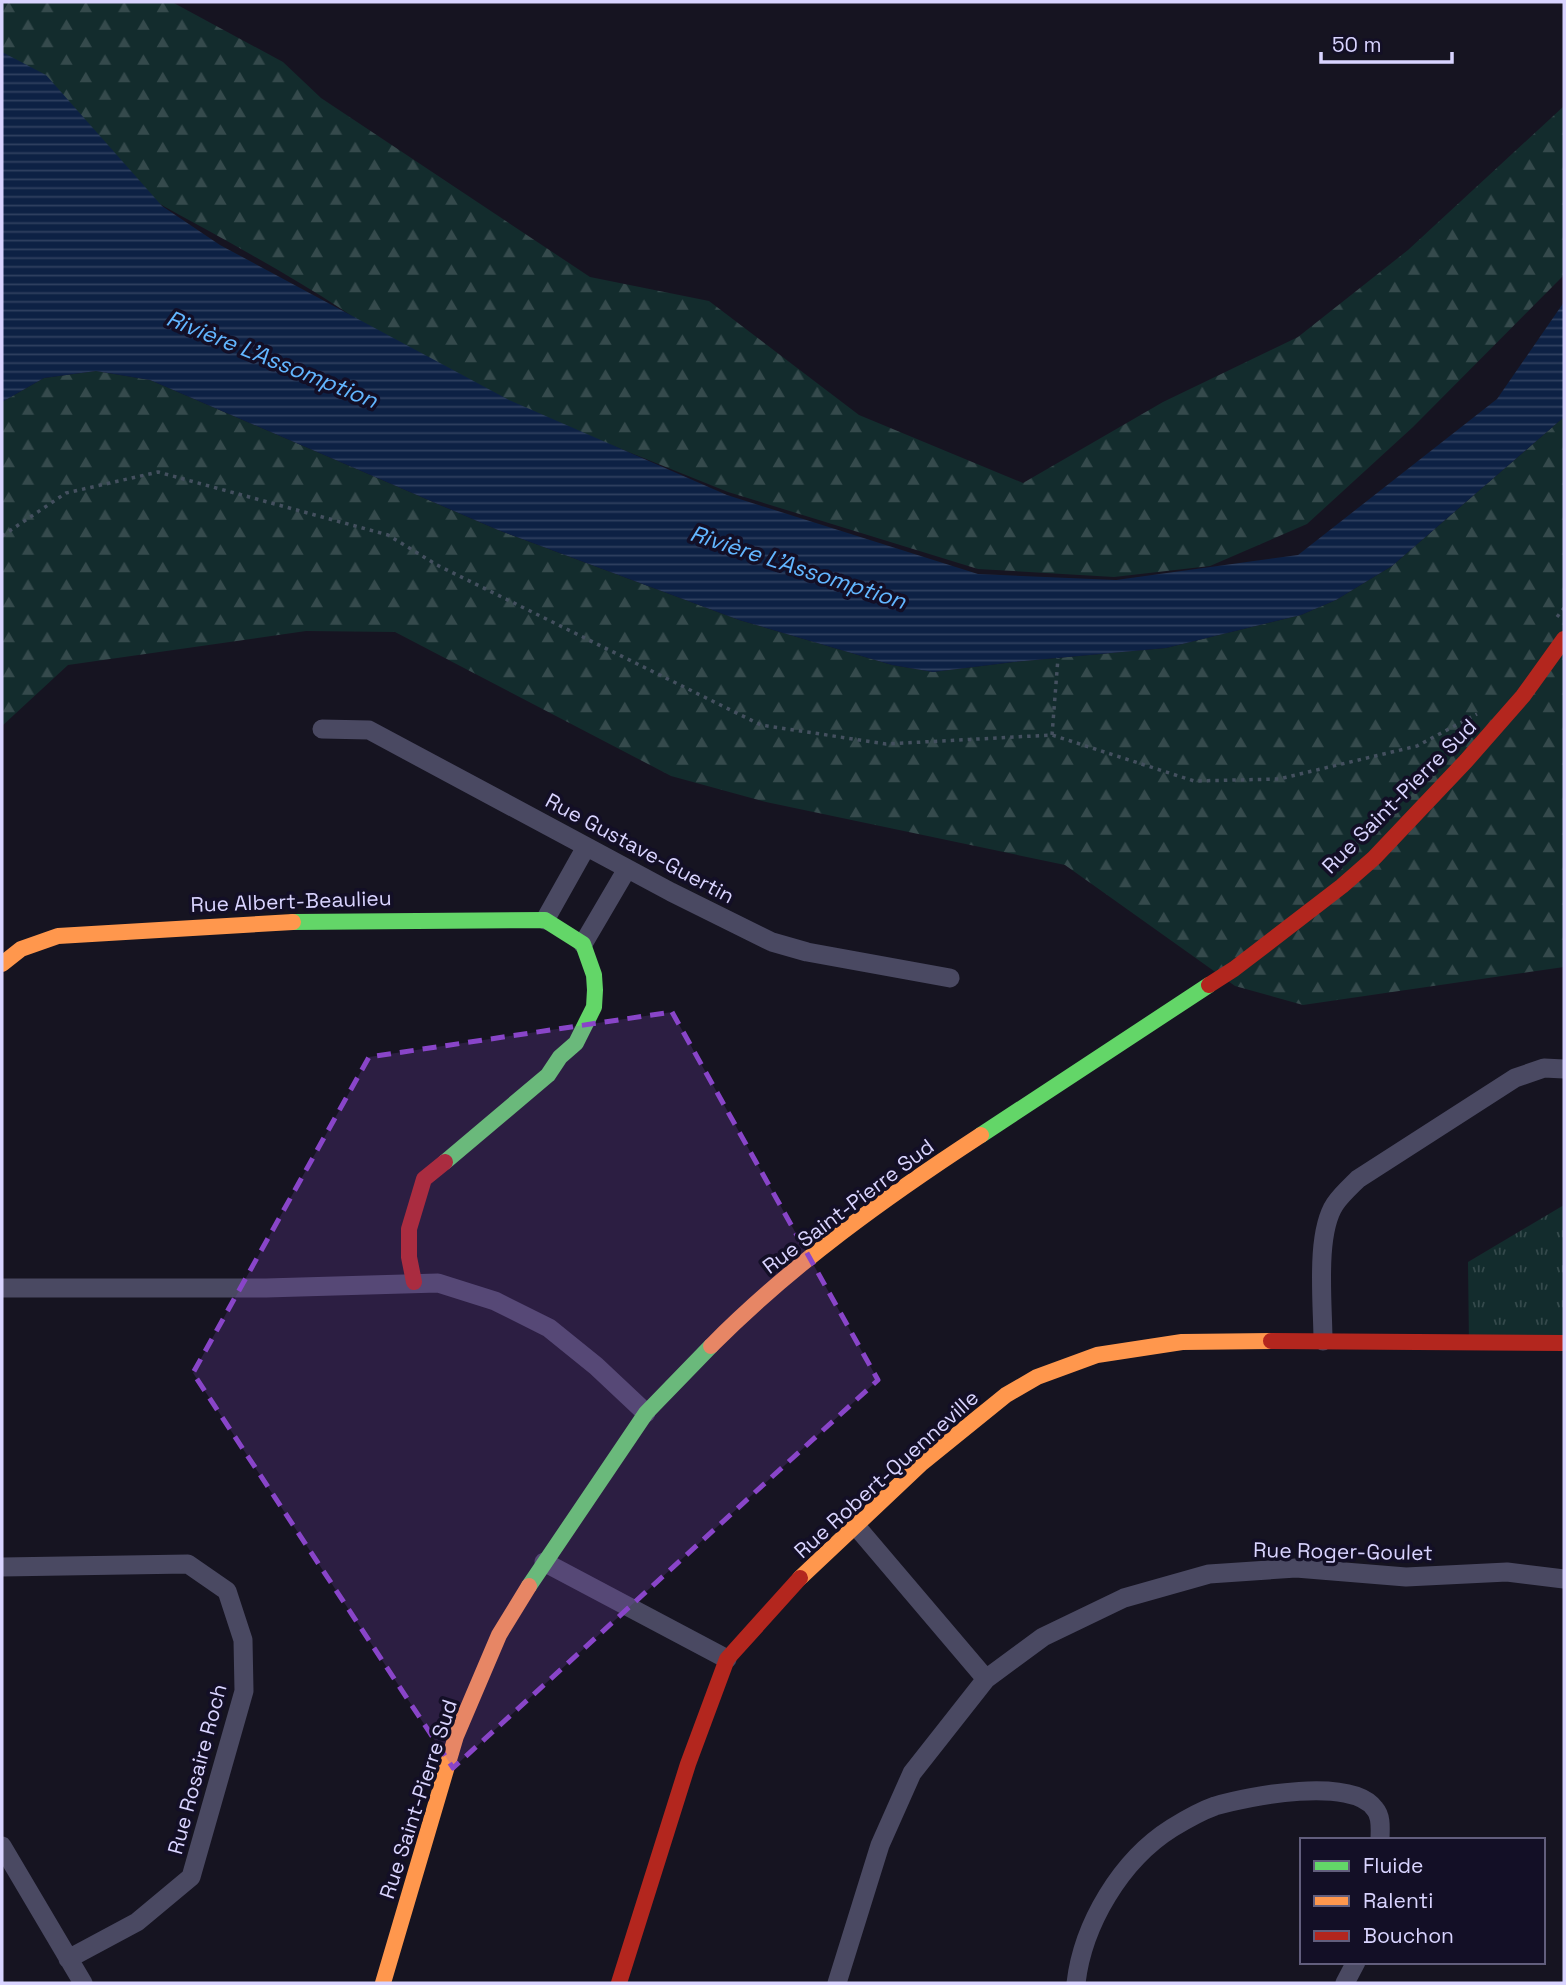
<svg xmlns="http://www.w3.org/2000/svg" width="1566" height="1985" font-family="'Space Grotesk',sans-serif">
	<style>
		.forest { fill: url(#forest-firs) }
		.park { fill: url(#park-tufts) }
		.water { fill: url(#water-rules) }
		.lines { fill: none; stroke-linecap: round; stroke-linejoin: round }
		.path { stroke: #44505f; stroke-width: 3.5; stroke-dasharray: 3.5 5; stroke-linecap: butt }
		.street { stroke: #4a4962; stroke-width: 19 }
		.fast { stroke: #63d668; stroke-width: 16 }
		.slow { stroke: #ff974d; stroke-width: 16 }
		.jam { stroke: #b3261e; stroke-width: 16 }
		.marked { fill: #8945c9; fill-opacity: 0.2; stroke: #8945c9; stroke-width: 5; stroke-dasharray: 14 9; stroke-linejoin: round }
		.labels { text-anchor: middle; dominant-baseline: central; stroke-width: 7; stroke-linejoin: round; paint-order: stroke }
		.street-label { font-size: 21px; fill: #d9d4ff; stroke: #130f26 }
		.water-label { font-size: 23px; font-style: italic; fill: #62b6ff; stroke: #130f26 }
	</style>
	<defs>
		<pattern id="forest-firs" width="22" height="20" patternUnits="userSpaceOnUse" patternTransform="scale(1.75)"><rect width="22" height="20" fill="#132c2d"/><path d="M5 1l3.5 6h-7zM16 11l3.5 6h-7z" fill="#354a4c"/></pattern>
		<pattern id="park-tufts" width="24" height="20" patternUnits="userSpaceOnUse" patternTransform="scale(1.75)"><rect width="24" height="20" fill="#132c2d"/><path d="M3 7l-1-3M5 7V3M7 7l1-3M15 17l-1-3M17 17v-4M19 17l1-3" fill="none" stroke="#354a4c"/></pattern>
		<pattern id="water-rules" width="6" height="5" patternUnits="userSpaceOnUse" patternTransform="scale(1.75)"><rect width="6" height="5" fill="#0d2144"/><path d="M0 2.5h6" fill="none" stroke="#304060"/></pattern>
	</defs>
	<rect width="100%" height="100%" fill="#161421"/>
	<path class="forest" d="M 2,2 L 172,2 L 283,62 L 321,98 L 590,277 L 709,301 L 859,415 L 1023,483 L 1163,402 L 1298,337 L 1408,250 L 1564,106 L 1564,275 L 1413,427 L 1307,524 L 1210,566 L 1114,577 L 978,569 L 728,492 L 425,370 C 344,303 250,254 158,203 C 105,173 54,140 2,109 Z
		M 96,371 L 150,380 L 498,530 L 739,620 L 892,665 L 933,672 L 1014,662 L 1166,648 L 1301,615 L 1336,600 L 1392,566 L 1564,417 L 1564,967 L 1303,1005 L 1235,986 L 1065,865 L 766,802 L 671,776 L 395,632 L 306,631 L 68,665 L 2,726 L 2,402 L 44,378 Z"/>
	<path class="park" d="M 1564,1205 L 1564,1343 L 1469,1342 L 1468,1262 Z"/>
	<path class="water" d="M 2,52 L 46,75 L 162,206 L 220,245 L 509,400 L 727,495 L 978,574 L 1116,580 L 1298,555 L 1497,399 L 1564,302 L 1564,417 L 1392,566 L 1336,600 L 1301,615 L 1166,648 L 1014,662 L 933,672 L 892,665 L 739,620 L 498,530 L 150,380 L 96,371 L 44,378 L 2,402 Z"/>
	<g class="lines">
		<path class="path" d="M 2,536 L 66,493 L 158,472 L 388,535 L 437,565 L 761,725 L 886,744 L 1052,735 L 1194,781 L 1279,779 L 1417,746 L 1477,714
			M 1557,617 L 1564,608
			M 1052,735 L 1058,658"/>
		<path class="street" d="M 322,729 L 369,730 L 671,892 L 772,942 L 807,952 L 950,978
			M 545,920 L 586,847
			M 583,944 L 627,869
			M 2,1288 L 266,1288 L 438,1283 L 495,1301 L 549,1328 L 596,1366 L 646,1413
			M 1323,1341 C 1323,1304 1315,1234 1335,1204 C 1341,1195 1350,1187 1358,1179 L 1515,1078 L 1544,1068 L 1564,1069
			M 856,1526 L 986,1679
			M 544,1562 L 727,1659
			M 2,1567 L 188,1564 L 227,1591 L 243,1640 L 244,1691 L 191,1877 L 137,1922 L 68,1959
			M 2,1846 L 83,1983
			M 837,1983 L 880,1845 L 912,1773 L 986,1679 L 1043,1637 L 1124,1598 L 1209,1574 L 1296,1568 L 1406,1577 L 1507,1572 L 1564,1579
			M 1076,1983 C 1083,1924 1121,1860 1172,1828 C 1185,1820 1201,1811 1215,1806 C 1249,1796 1352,1776 1375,1809 C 1382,1817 1380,1830 1380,1840
			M 1345,1983 L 1356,1962"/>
		<path class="fast" d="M 293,922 L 545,920 L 583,944 L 594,975 L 595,990 L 594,1007 L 576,1043 L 560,1057 L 548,1075 L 445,1162
			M 981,1135 L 1209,985
			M 529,1586 L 646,1413 L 711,1346"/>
		<path class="slow" d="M 2,964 L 21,949 L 58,936 L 293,922
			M 711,1346 C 791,1265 886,1197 981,1135
			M 800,1578 L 922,1463 L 1006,1395 L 1037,1377 L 1097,1355 L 1182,1342 L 1271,1341
			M 383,1983 L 456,1736 L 499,1635 L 529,1586"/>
		<path class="jam" d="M 1209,985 L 1234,969 L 1342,886 L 1374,858 L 1466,761 L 1523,696 L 1564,639
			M 414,1282 L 409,1257 L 409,1229 L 424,1179 L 445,1162
			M 1271,1341 L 1564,1343
			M 619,1983 L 688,1764 L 727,1659 L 800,1578"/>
	</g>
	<path class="marked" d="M 672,1012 L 878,1380 L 453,1768 L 193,1373 L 369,1057 Z"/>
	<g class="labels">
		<g class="street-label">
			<text transform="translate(1399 796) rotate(-45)">Rue Saint-Pierre Sud</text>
			<text transform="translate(640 848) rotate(28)">Rue Gustave-Guertin</text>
			<text transform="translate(291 901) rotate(-2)">Rue Albert-Beaulieu</text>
			<text transform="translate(848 1206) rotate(-37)">Rue Saint-Pierre Sud</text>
			<text transform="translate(886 1474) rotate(-42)">Rue Robert-Quenneville</text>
			<text transform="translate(1343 1551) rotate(1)">Rue Roger-Goulet</text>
			<text transform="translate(197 1769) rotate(-75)">Rue Rosaire Roch</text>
			<text transform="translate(418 1799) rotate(-72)">Rue Saint-Pierre Sud</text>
		</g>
		<g class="water-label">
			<text transform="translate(272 359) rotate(22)">Rivière L'Assomption</text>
			<text transform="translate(798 567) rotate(18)">Rivière L'Assomption</text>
		</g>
	</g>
	<rect width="1566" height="1985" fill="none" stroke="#d9d4ff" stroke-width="7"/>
	<rect x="1300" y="1838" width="245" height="126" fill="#130f26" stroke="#625e7d" stroke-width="2"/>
	<rect x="1314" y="1861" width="35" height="10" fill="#63d668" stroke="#625e7d" stroke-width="2"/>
	<text x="1363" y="1873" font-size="21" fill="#d9d4ff">Fluide</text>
	<rect x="1314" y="1896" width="35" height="10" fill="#ff974d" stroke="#625e7d" stroke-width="2"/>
	<text x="1363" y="1908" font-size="21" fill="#d9d4ff">Ralenti</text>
	<rect x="1314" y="1931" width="35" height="10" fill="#b3261e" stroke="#625e7d" stroke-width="2"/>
	<text x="1363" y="1943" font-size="21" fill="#d9d4ff">Bouchon</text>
	<path d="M1321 52v10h131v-10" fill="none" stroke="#d9d4ff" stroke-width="3.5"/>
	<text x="1332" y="52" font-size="21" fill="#d9d4ff" stroke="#130f26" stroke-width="5" paint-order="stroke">50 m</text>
</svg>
